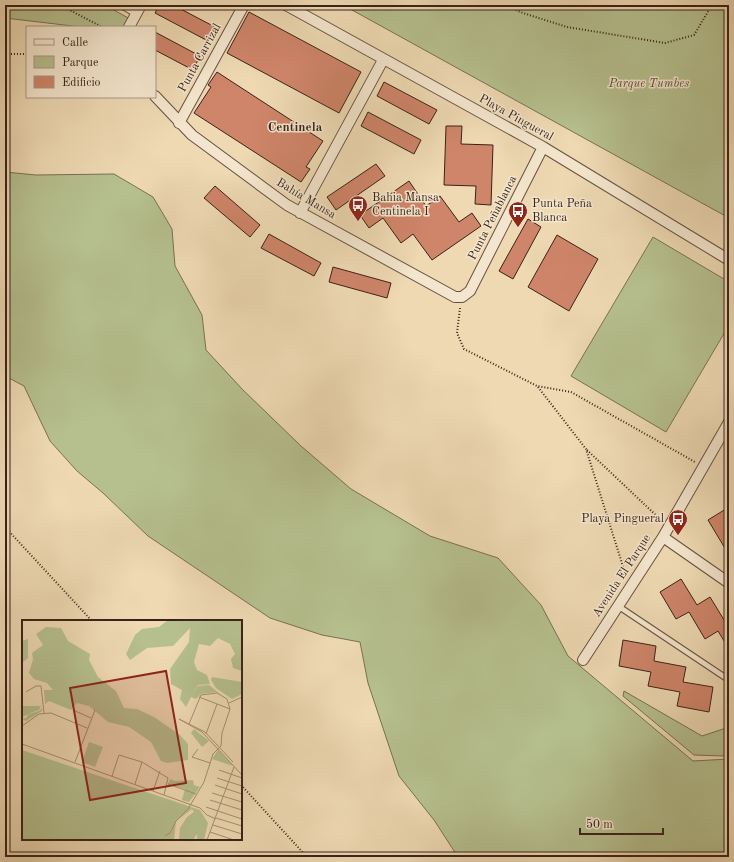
<svg xmlns="http://www.w3.org/2000/svg" width="734" height="862" font-family="'Old Standard TT',serif">
	<style>
		.green { fill: #b6c08f; stroke: #787154 }
		.building { fill: #cf856a; stroke: #3a2218 }
		.lines { fill: none; stroke-linecap: round; stroke-linejoin: round }
		.service-casing { stroke: #67503f; stroke-width: 7 }
		.minor-casing { stroke: #67503f; stroke-width: 12 }
		.path { stroke: #3a2218; stroke-width: 2; stroke-dasharray: 1 2; stroke-linecap: butt }
		.service { stroke: #f4e6ce; stroke-width: 5 }
		.minor { stroke: #f4e6ce; stroke-width: 10 }
		.labels { text-anchor: middle; dominant-baseline: central; stroke-width: 3; stroke-linejoin: round; paint-order: stroke }
		.street-label { font-size: 12px; fill: #3a2218; stroke: #f4e6ce }
		.park-label { font-size: 12px; font-style: italic; fill: #594a36; stroke: #f4e6ce }
		.poi-label { font-size: 12px; fill: #3a2218; stroke: #f4e6ce; text-anchor: start }
		.neighbourhood-label { font-size: 13px; font-weight: bold; fill: #3a2218; stroke: #f4e6ce }
		.inset-road { fill: none; stroke: #a69075; stroke-width: 1 }
		.view { fill: #8f2418; fill-opacity: 0.15; stroke: #8f2418; stroke-width: 2 }
		.inset-edge { fill: none; stroke: #3a2218; stroke-width: 2 }
	</style>
	<rect width="100%" height="100%" fill="#eed9b3"/>
	<filter id="stains"><feTurbulence type="fractalNoise" baseFrequency=".005" numOctaves="4"/><feColorMatrix values="0 0 0 0 .2 0 0 0 0 .09 0 0 0 0 .02 0 0 0 .5 -.17"/></filter>
	<radialGradient id="worn" r=".72"><stop offset=".6" stop-color="#630" stop-opacity="0"/><stop offset="1" stop-color="#630" stop-opacity=".3"/></radialGradient>
	<path class="green" d="M 5,5 L 105,5 L 130,19 L 126,27 L 81,27 L 5,18 Z
		M 343,5 L 729,5 L 729,218 Z
		M 5,172 L 36,175 L 114,174 L 153,197 L 172,229 L 175,266 L 202,315 L 206,350 L 243,390 L 301,446 L 351,489 L 430,536 L 498,558 L 541,605 L 568,656 L 693,761 L 729,759 L 729,857 L 458,857 L 434,820 L 399,776 L 368,683 L 360,642 L 322,635 L 270,618 L 148,536 L 103,493 L 77,471 L 50,441 L 24,386 L 5,376 Z
		M 653,237 L 729,282 L 729,325 L 666,432 L 571,376 Z
		M 624,691 L 702,736 L 729,727 L 729,755 L 723,756 L 694,755 L 623,696 Z"/>
	<path class="building" d="M 159,5 L 173,5 L 215,27 L 208,41 L 155,13 Z
		M 249,12 L 361,72 L 339,113 L 227,53 Z
		M 155,32 L 200,56 L 193,70 L 155,50 Z
		M 217,72 L 323,141 L 306,167 L 310,169 L 301,182 L 194,113 L 211,87 L 208,85 Z
		M 384,82 L 437,110 L 429,124 L 377,96 Z
		M 368,112 L 421,140 L 414,154 L 361,126 Z
		M 446,126 L 462,126 L 461,144 L 493,145 L 491,205 L 475,204 L 476,186 L 444,185 Z
		M 376,164 L 385,176 L 336,210 L 327,197 Z
		M 409,181 L 426,206 L 440,196 L 459,222 L 472,213 L 481,226 L 432,260 L 413,234 L 401,243 L 383,218 L 369,228 L 360,215 Z
		M 215,186 L 260,225 L 250,237 L 204,198 Z
		M 528,219 L 541,227 L 513,279 L 499,271 Z
		M 269,234 L 321,263 L 314,276 L 261,248 Z
		M 557,235 L 598,259 L 569,311 L 528,287 Z
		M 333,267 L 391,283 L 387,298 L 329,282 Z
		M 729,507 L 729,555 L 708,520 Z
		M 681,579 L 697,605 L 710,597 L 729,628 L 729,649 L 718,631 L 705,639 L 689,612 L 676,619 L 660,592 Z
		M 623,640 L 656,646 L 654,661 L 686,667 L 683,682 L 713,687 L 709,712 L 677,706 L 680,692 L 648,686 L 651,672 L 619,666 Z"/>
	<g class="lines">
		<defs>
			<path id="service" d="M 120,5 L 136,14
				M 618,606 L 729,680"/>
			<path id="minor" d="M 286,5 L 543,147 L 729,260
				M 129,27 L 141,5
				M 155,96 L 192,135 L 287,205 L 455,297 L 462,297 L 470,291 L 543,147
				M 179,123 L 244,5
				M 300,213 L 383,60
				M 663,537 L 729,583
				M 583,660 L 663,537 L 729,422"/>
		</defs>
		<use href="#service" class="service-casing"/>
		<use href="#minor" class="minor-casing"/>
		<path class="path" d="M 60,5 L 102,27
			M 505,5 L 523,13 L 567,27 L 665,43 L 694,35 L 712,5
			M 5,54 L 27,54
			M 460,308 L 457,333 L 464,349 L 537,386 L 571,392 L 695,462
			M 538,387 L 586,449 L 626,576
			M 587,450 L 661,520
			M 5,527 L 92,621
			M 241,785 L 307,857"/>
		<use href="#service" class="service"/>
		<use href="#minor" class="minor"/>
	</g>
	<defs>
		<symbol id="bus-pin" viewBox="-11 -11 22 30"><path d="M0 17L-7.5 6A9.5 9.5 0 1 1 7.5 6Z" fill="#8f2418" stroke="#f4e6ce"/><path d="M-5-6H5V4H4V6H2V4H-2V6H-4V4H-5ZM-3.5-4V0h7V-4ZM-3.5 1.2v1.5H-2V1.2ZM2 1.2v1.5H3.5V1.2Z" fill="#fff"/></symbol>
	</defs>
	<g fill-rule="evenodd">
		<use href="#bus-pin" x="347" y="194" width="22" height="30"/>
		<use href="#bus-pin" x="507" y="200" width="22" height="30"/>
		<use href="#bus-pin" x="667" y="508" width="22" height="30"/>
	</g>
	<g class="labels">
		<g class="street-label">
			<text transform="translate(200 58) rotate(-61)">Punta Carrizal</text>
			<text transform="translate(516 118) rotate(29)">Playa Pingueral</text>
			<text transform="translate(306 199) rotate(31)">Bahía Mansa</text>
			<text transform="translate(493 218) rotate(-63)">Punta Peñablanca</text>
			<text transform="translate(622 576) rotate(-57)">Avenida El Parque</text>
		</g>
		<g class="park-label">
			<text x="649" y="84">Parque Tumbes</text>
		</g>
		<g class="poi-label">
			<text x="372" y="198">Bahia Mansa<tspan x="372" dy="14">Centinela I</tspan></text>
			<text x="532" y="204">Punta Peña<tspan x="532" dy="14">Blanca</tspan></text>
			<text x="664" y="519" text-anchor="end">Playa Pingueral</text>
		</g>
		<g class="neighbourhood-label">
			<text x="295" y="127">Centinela</text>
		</g>
	</g>
	<g transform="translate(22 620)">
		<rect width="220" height="220" fill="#eed9b3"/>
		<path d="M 146,0 L 220,0 L 220,51 L 211,48 L 209,39 L 213,34 L 208,24 L 196,18 L 188,26 L 177,24 L 172,42 L 175,50 L 185,55 L 188,64 L 176,65 L 171,74 L 176,66 L 187,65 L 199,75 L 194,72 L 179,74 L 174,79 L 169,77 L 164,87 L 158,79 L 160,70 L 149,64 L 148,49 L 167,22 L 168,8 L 151,26 L 125,28 L 108,40 L 104,34 L 113,15 L 120,9 L 137,7 ZM 24,7 L 39,8 L 46,21 L 68,34 L 67,40 L 76,57 L 94,71 L 102,88 L 115,89 L 132,97 L 158,115 L 166,124 L 166,140 L 145,143 L 139,141 L 129,122 L 107,107 L 86,102 L 67,86 L 55,83 L 49,90 L 27,81 L 23,84 L 22,70 L 31,70 L 25,63 L 12,59 L 7,53 L 11,39 L 10,33 L 21,25 L 14,14 ZM 6,19 L 6,38 L 1,42 L 0,47 L 0,21 ZM 190,57 L 220,62 L 220,74 L 210,79 L 194,68 L 189,60 ZM 0,86 L 19,86 L 17,90 L 8,93 L 7,94 L 17,91 L 20,88 L 20,91 L 4,101 L 0,99 L 4,98 L 7,94 L 0,97 ZM 172,109 L 187,121 L 180,127 L 169,113 ZM 67,122 L 81,127 L 73,147 L 60,142 ZM 0,130 L 178,190 L 186,203 L 182,220 L 175,220 L 175,214 L 171,220 L 157,220 L 158,208 L 165,197 L 172,192 L 170,189 L 154,201 L 152,220 L 0,220 ZM 196,130 L 211,146 L 190,139 ZM 148,159 L 153,161 L 171,160 L 172,165 L 178,167 L 167,182 L 160,180 L 163,169 L 146,164 Z" fill="#b6c08f"/>
		<path class="inset-road" d="M 4,72 L 14,66 L 19,66 L 22,93M 177,77 L 208,89M 207,83 L 220,77M 51,90 L 69,98M 157,99 L 180,112 L 220,155M 157,99 L 183,112 L 211,142M 167,104 L 179,75 L 195,73 L 205,79 L 208,89M 0,106 L 17,94 L 29,93 L 65,108M 184,114 L 195,84M 0,124 L 178,188 L 185,195 L 194,199M 176,129 L 170,137 L 188,143M 53,142 L 73,90M 197,150 L 220,158M 90,156 L 97,135 L 120,142 L 146,158 L 142,175M 195,158 L 220,166M 113,164 L 120,142M 146,164 L 174,174M 193,165 L 220,174M 131,171 L 138,151M 190,173 L 220,182M 188,180 L 220,190M 184,187 L 220,199M 194,198 L 220,206M 191,205 L 220,214M 188,212 L 212,220M 143,216 L 148,213 L 154,201 L 166,189 L 182,162 L 191,134 L 199,126 L 200,113 L 208,89M 185,220 L 212,147"/>
		<path class="view" d="M 144,51 L 164,163 L 68,180 L 48,68 Z"/>
		<rect width="220" height="220" class="inset-edge"/>
	</g>
	<rect width="734" height="862" fill="none" stroke="#eed9b3" stroke-width="20"/>
	<rect x="6" y="6" width="722" height="850" fill="none" stroke="#3a2218" stroke-width="2"/>
	<rect x="10" y="10" width="714" height="842" fill="none" stroke="#3a2218"/>
	<rect x="26" y="26" width="130" height="72" fill="#f4e6ce" stroke="#aa9885"/>
	<rect x="34" y="39" width="20" height="6" fill="#f4e6ce" stroke="#aa9885"/>
	<text x="62" y="46" font-size="12" fill="#3a2218">Calle</text>
	<rect x="34" y="56" width="20" height="12" fill="#b6c08f" stroke="#aa9885"/>
	<text x="62" y="66" font-size="12" fill="#3a2218">Parque</text>
	<rect x="34" y="76" width="20" height="12" fill="#cf856a" stroke="#aa9885"/>
	<text x="62" y="86" font-size="12" fill="#3a2218">Edificio</text>
	<path d="M580 828v6h83v-6" fill="none" stroke="#3a2218" stroke-width="2"/>
	<text x="586" y="828" font-size="12" fill="#3a2218" stroke="#f4e6ce" stroke-width="3" paint-order="stroke">50 m</text>
	<rect width="100%" height="100%" filter="url(#stains)"/>
	<rect width="100%" height="100%" fill="url(#worn)"/>
</svg>
